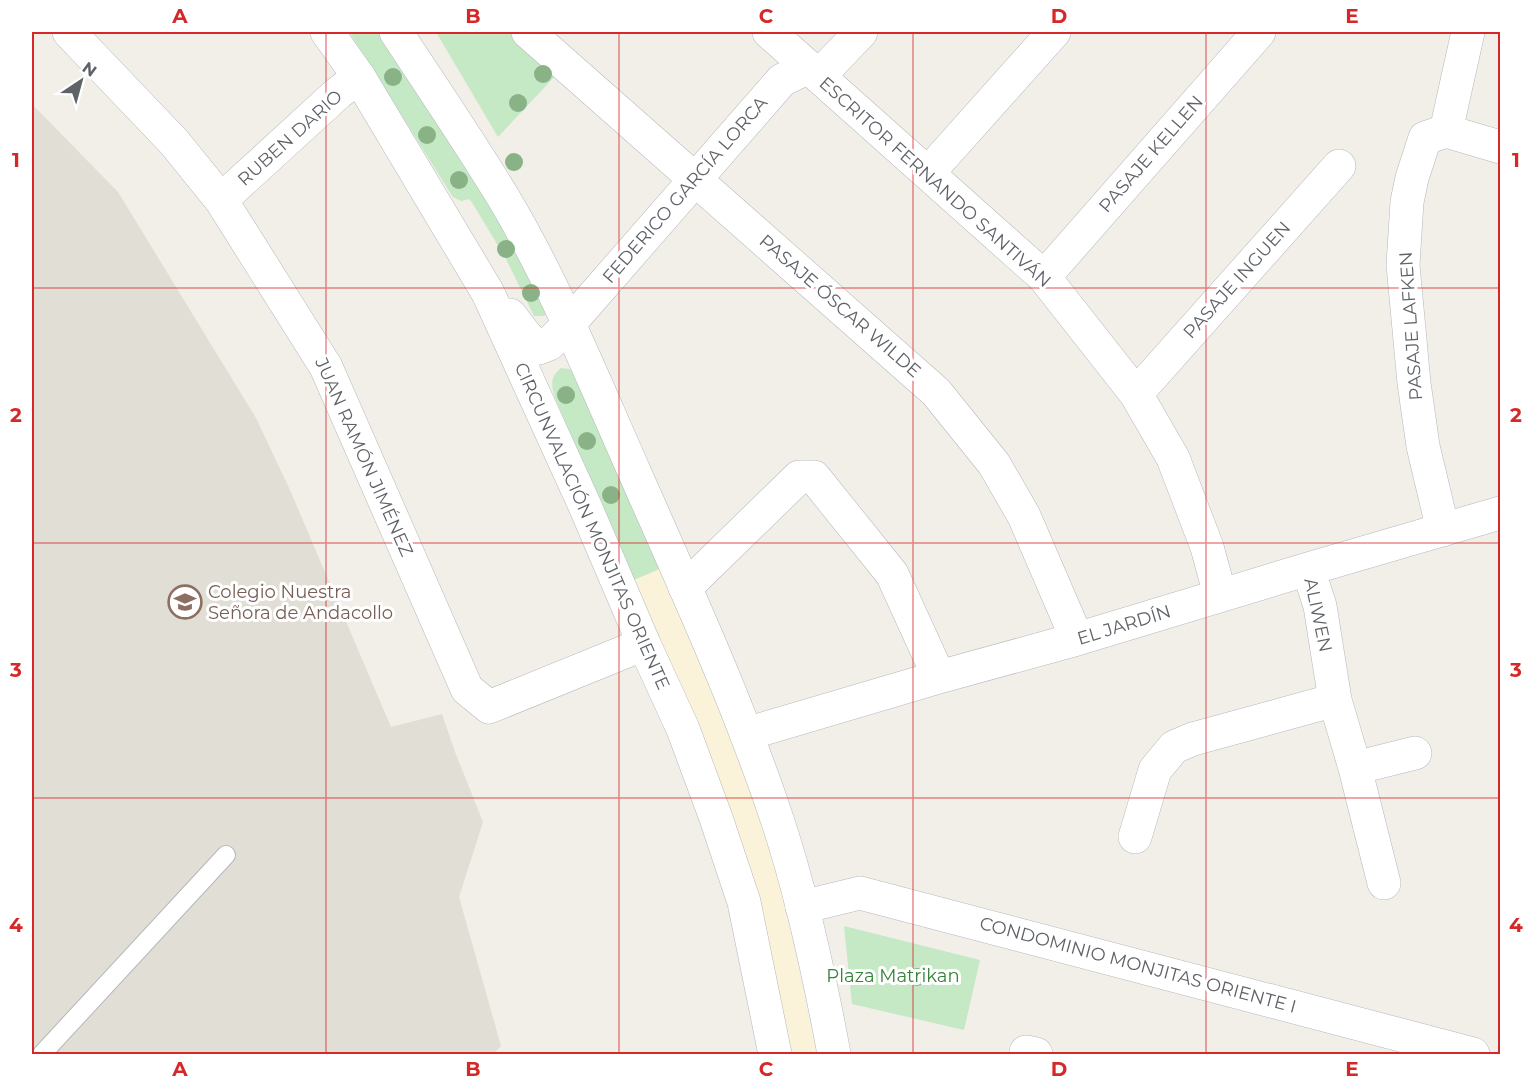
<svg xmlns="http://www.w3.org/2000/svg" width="1532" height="1086" font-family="Montserrat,sans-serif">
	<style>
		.education { fill: #e1ded6 }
		.green { fill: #c5e8c5 }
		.sand { fill: #fbf3d9 }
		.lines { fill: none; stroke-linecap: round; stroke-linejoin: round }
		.service-casing { stroke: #b5b8bc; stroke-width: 20 }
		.minor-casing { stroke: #b5b8bc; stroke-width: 34 }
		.tertiary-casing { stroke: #b5b8bc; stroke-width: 34 }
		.service { stroke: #fff; stroke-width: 18 }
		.minor { stroke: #fff; stroke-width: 33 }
		.tertiary { stroke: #fff; stroke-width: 33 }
		.tree { fill: #89b387 }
		.grid { fill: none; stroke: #d62828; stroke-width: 1.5; stroke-opacity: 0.55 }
		.labels { text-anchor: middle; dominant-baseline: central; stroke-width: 6; stroke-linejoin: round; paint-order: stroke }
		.street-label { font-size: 18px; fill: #5f6368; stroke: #fff }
		.education-label { font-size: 18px; fill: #785e54; stroke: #fff; text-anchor: start }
		.park-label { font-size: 18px; fill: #348238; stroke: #fff }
		.neatline { fill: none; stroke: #d62828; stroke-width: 2 }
		.grid-label { font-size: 20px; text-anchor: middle; font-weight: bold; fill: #d62828 }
	</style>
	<rect width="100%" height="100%" fill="#f1efe8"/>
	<path class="education" d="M 32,104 L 118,192 L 256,418 L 290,490 L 391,727 L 442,714 L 455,752 L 483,822 L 459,897 L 501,1046 L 493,1054 L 32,1054 Z"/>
	<path class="green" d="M 349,32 L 381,32 L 507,235 L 547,313 L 544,316 L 534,316 L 505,257 L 471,201 L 468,199 L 461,201 L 453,197 Z
		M 436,32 L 514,32 L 558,73 L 498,137 Z
		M 561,368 L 569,369 L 574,372 L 660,569 L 634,580 L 555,398 C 551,385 550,377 561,368 Z
		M 844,926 L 980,960 L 964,1030 L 852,1004 Z"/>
	<path class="sand" d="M 660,569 L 748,774 L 780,886 L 817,1054 L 789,1054 L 634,580 Z"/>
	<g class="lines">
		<defs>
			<path id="service" d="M 42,1054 L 226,855"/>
			<path id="minor" d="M 69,32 L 174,142 L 221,200 L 326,367 L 467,689 L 489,707 L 644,644
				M 528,32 L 936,392 L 994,464 L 1024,516 L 1077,639
				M 769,32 L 1044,277 L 1136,394 L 1173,458 L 1207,547 L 1220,595
				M 819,76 L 861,32
				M 1446,131 L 1500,147
				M 928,173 L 1054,32
				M 221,200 L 338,93 L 359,77
				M 1044,277 L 1259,32
				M 569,324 L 782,80 L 809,67
				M 1136,394 L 1339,166
				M 1443,530 L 1423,446 L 1414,383 L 1403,265 L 1407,202 L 1412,178 L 1425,138 L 1446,131 L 1468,32
				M 1308,569 L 1320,606 L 1335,700 L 1355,768 L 1384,883
				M 685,588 L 799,477 L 814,477 L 892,574 L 939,677
				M 746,734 L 939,677 L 1077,639 L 1308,569 L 1500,513
				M 1355,768 L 1415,753
				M 1135,837 L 1155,770 L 1174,747 L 1193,739 L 1335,700
				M 802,907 L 860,893 L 1473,1054
				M 1026,1052 L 1036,1054"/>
			<path id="tertiary" d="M 327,32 L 359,77 L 488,293 L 585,506 L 644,644 L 683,729 L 716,818 L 744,902 L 775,1054
				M 396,32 C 432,87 469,141 503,197 C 555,284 593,379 634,471 C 685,587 739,704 779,825 C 803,899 820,978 834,1054
				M 510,315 L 526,336 L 539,348 L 549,344 L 569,324"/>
		</defs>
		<use href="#service" class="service-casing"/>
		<use href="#minor" class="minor-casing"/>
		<use href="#tertiary" class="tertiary-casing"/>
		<use href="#service" class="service"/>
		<use href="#minor" class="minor"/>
		<use href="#tertiary" class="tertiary"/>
	</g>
	<g class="tree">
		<circle cx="543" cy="74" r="9"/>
		<circle cx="393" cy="77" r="9"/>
		<circle cx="518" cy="103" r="9"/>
		<circle cx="427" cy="135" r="9"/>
		<circle cx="514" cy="162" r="9"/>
		<circle cx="459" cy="180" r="9"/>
		<circle cx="506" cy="249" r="9"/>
		<circle cx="531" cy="293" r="9"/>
		<circle cx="566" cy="395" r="9"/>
		<circle cx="587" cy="441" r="9"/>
		<circle cx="611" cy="495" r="9"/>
		<circle cx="917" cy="977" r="9"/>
	</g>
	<path class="grid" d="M 326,32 L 326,1054M 619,32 L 619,1054M 913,32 L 913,1054M 1206,32 L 1206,1054M 32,288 L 1500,288M 32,543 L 1500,543M 32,798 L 1500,798"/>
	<defs>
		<symbol id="school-ring" viewBox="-11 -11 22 22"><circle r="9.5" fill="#fff" stroke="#8d6e63" stroke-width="1.5"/><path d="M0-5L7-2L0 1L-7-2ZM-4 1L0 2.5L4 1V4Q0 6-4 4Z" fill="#8d6e63"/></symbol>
	</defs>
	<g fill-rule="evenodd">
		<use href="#school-ring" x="166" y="583" width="38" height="38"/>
	</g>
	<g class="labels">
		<g class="street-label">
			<text transform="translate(290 138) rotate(-42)">RUBEN DARIO</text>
			<text transform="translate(1151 154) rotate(-49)">PASAJE KELLEN</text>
			<text transform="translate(935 182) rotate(42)">ESCRITOR FERNANDO SANTIVÁN</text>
			<text transform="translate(685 190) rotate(-49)">FEDERICO GARCÍA LORCA</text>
			<text transform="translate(1237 280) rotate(-48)">PASAJE INGUEN</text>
			<text transform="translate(840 306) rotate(41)">PASAJE ÓSCAR WILDE</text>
			<text transform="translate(1411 326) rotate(-94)">PASAJE LAFKEN</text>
			<text transform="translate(364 457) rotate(66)">JUAN RAMÓN JIMÉNEZ</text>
			<text transform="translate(592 526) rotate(66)">CIRCUNVALACIÓN MONJITAS ORIENTE</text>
			<text transform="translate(1318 615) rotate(78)">ALIWEN</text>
			<text transform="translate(1124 625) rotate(-17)">EL JARDÍN</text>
			<text transform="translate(1138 965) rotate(15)">CONDOMINIO MONJITAS ORIENTE I</text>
		</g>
		<g class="education-label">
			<text x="208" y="592">Colegio Nuestra<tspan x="208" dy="21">Señora de Andacollo</tspan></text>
		</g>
		<g class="park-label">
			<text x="893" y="976">Plaza Matrikan</text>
		</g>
	</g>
	<rect width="1532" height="1086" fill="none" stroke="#ffffff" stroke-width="66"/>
	<g transform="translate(81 81) rotate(36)" stroke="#ffffff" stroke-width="4.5" paint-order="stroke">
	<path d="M0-4.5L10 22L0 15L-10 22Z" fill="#5f6368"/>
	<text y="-9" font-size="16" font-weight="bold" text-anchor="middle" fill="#5f6368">N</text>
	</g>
	<rect x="33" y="33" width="1466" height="1020" class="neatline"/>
	<g class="grid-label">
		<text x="180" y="23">A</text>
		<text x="473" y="23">B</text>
		<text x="766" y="23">C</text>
		<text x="1059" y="23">D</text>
		<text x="1352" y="23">E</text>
		<text x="16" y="167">1</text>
		<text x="1516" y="167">1</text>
		<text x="16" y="422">2</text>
		<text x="1516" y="422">2</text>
		<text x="16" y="677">3</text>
		<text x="1516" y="677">3</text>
		<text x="16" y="932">4</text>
		<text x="1516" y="932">4</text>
		<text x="180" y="1076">A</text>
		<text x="473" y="1076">B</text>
		<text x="766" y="1076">C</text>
		<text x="1059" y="1076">D</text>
		<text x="1352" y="1076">E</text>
	</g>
</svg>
